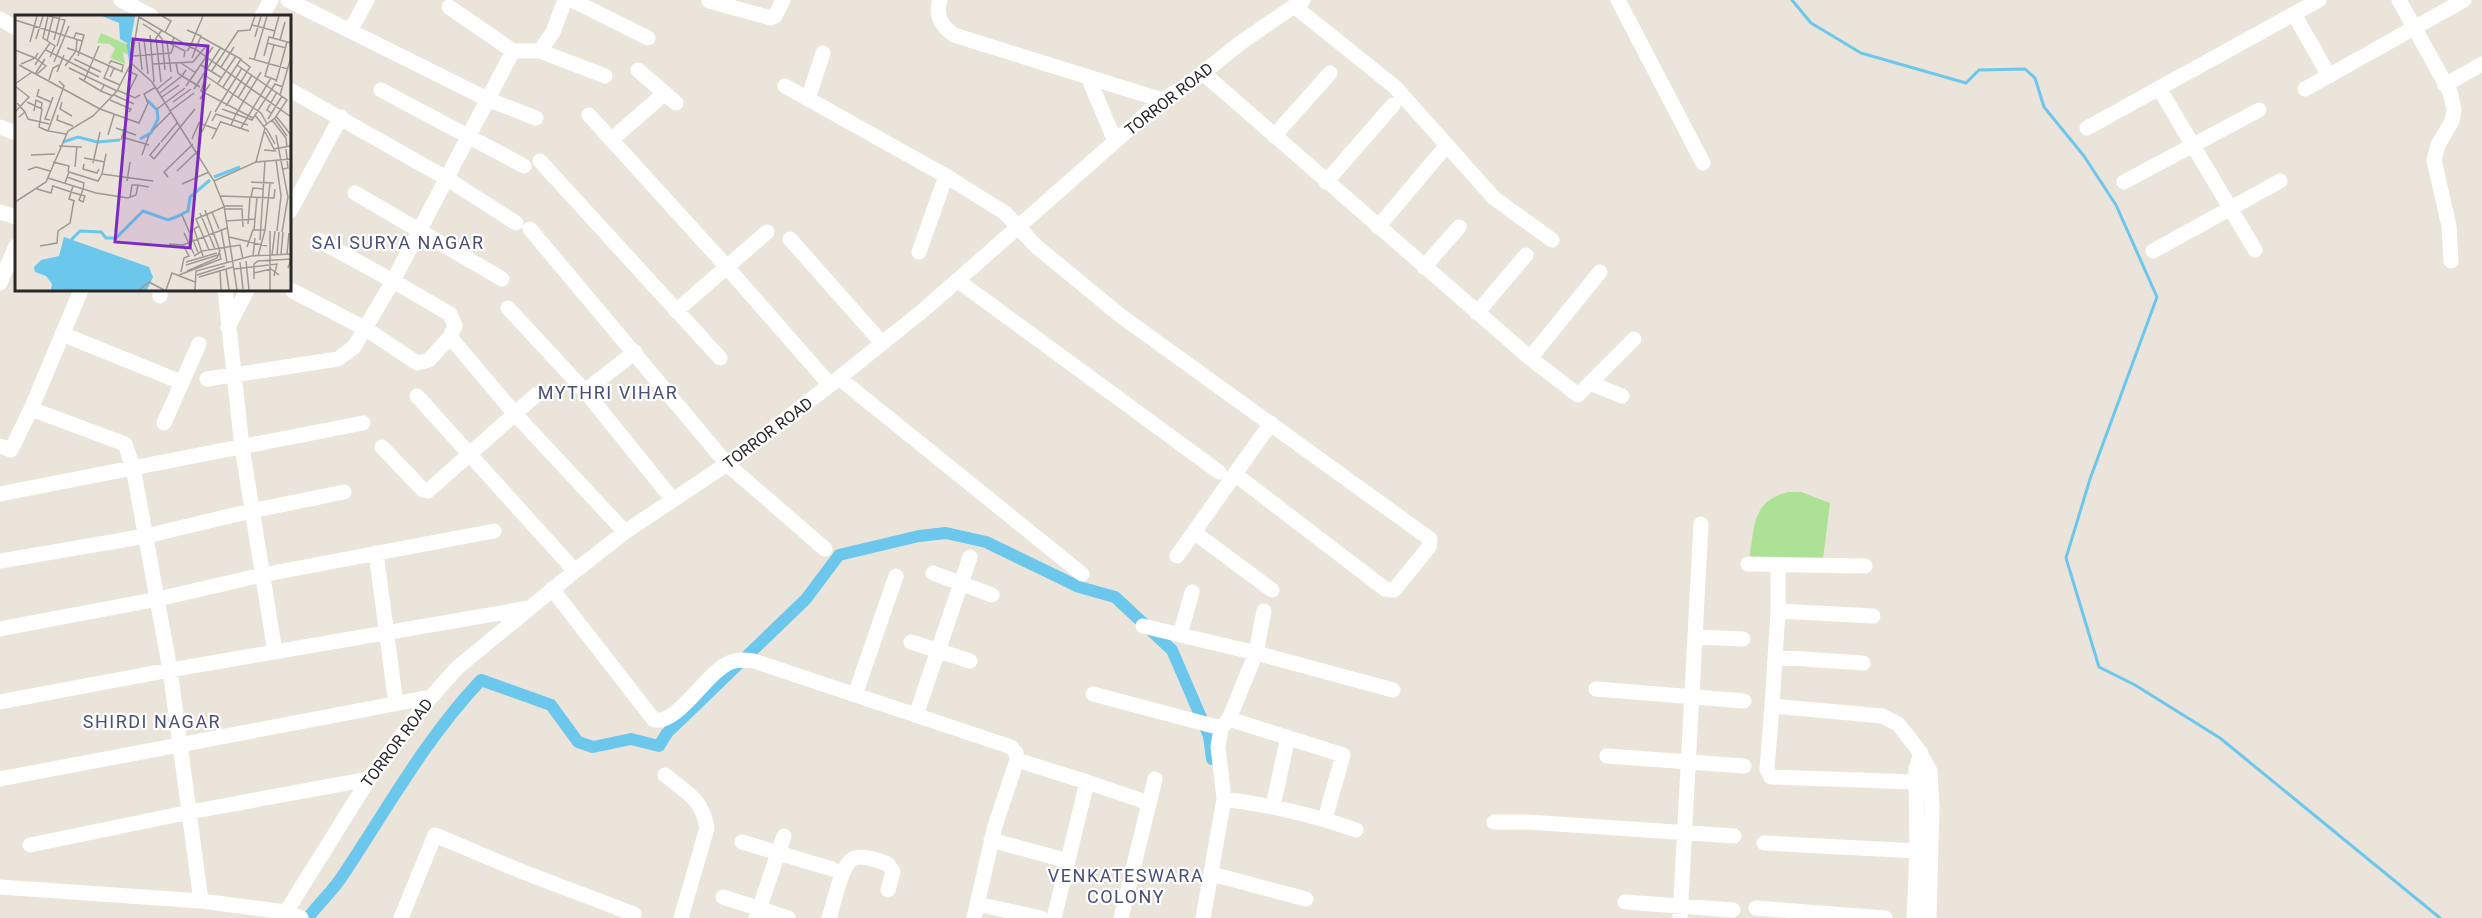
<svg xmlns="http://www.w3.org/2000/svg" width="2482" height="918" font-family="Roboto,sans-serif">
	<style>
		.green { fill: #ade296 }
		.lines { fill: none; stroke-linecap: round; stroke-linejoin: round }
		.stream { stroke: #6cc7ed; stroke-width: 3 }
		.canal { stroke: #6cc7ed; stroke-width: 12 }
		.minor { stroke: #fff; stroke-width: 15 }
		.labels { text-anchor: middle; dominant-baseline: central; stroke-width: 4.5; stroke-linejoin: round; paint-order: stroke }
		.street-label { font-size: 16px; fill: #282828; stroke: #fff }
		.neighbourhood-label { font-size: 18px; letter-spacing: 1.5px; fill: #495078; stroke: #fff }
		.inset-river { fill: none; stroke: #6cc7ed; stroke-width: 3 }
		.inset-road { fill: none; stroke: #9d9993; stroke-width: 1.5 }
		.view { fill: #7b2cbf; fill-opacity: 0.15; stroke: #7b2cbf; stroke-width: 3 }
		.inset-edge { fill: none; stroke: #282828; stroke-width: 3 }
	</style>
	<rect width="100%" height="100%" fill="#ebe4da"/>
	<path class="green" d="M 1788,492 L 1801,492 L 1830,503 L 1823,559 L 1749,559 C 1755,527 1751,501 1788,492 Z"/>
	<g class="lines">
		<path class="stream" d="M 1792,0 L 1811,23 L 1861,53 L 1966,83 L 1979,70 L 2025,69 L 2035,78 L 2044,107 L 2084,156 L 2116,205 L 2157,297 L 2090,479 L 2066,558 L 2099,667 L 2135,685 L 2220,738 L 2440,918"/>
		<path class="canal" d="M 308,918 C 319,903 333,891 343,875 C 387,809 426,738 481,680 L 551,705 L 578,742 L 593,747 L 631,739 L 659,746 L 667,733 L 806,599 L 839,555 L 919,536 L 946,533 L 986,542 L 1079,587 L 1115,597 L 1172,650 L 1209,736 L 1212,759"/>
		<path class="minor" d="M 121,0 L 151,16
			M 288,0 L 489,100 L 536,118
			M 572,0 L 648,38
			M 940,0 C 935,16 941,26 954,35 L 1162,100
			M 1618,0 L 1703,163
			M 2399,0 L 2450,92 L 2454,109 L 2452,121 L 2438,145 L 2434,160 L 2449,226 L 2451,261
			M 709,1 L 771,18 L 775,16 L 783,0
			M 1294,6 L 1395,87 L 1494,198 L 1552,240
			M 449,7 L 513,51 L 540,51 L 553,32 L 565,0
			M 2294,14 L 2329,76
			M 262,16 L 271,0
			M 0,19 L 16,28
			M 350,31 L 367,0
			M 513,51 L 393,281 L 450,314 L 455,326 L 450,337 L 515,414 L 625,532
			M 540,51 L 605,76
			M 638,70 L 676,103
			M 1203,73 L 1530,358 L 1578,395 L 1634,339
			M 1088,77 L 1115,141
			M 2445,85 L 2482,64
			M 785,86 L 946,176 L 1005,213 L 1037,247 L 1121,316 L 1430,539 L 1429,547 L 1394,590 L 1385,589 L 1236,475
			M 2159,88 L 2255,250
			M 2305,89 L 2464,0
			M 290,90 L 446,178 L 516,223
			M 381,90 L 524,166
			M 808,99 L 823,53
			M 589,115 L 726,266 L 830,385
			M 0,127 L 16,133
			M 2087,128 L 2319,0
			M 1274,136 L 1330,73
			M 611,140 L 665,93
			M 540,161 L 720,358
			M 1326,182 L 1393,105
			M 2124,182 L 2259,110
			M 355,193 L 502,279
			M 290,211 L 341,117
			M 0,212 L 16,217
			M 1378,227 L 1442,151
			M 530,229 L 727,464 L 825,549
			M 790,239 L 882,343
			M 2153,251 L 2280,181
			M 919,252 L 946,176
			M 1424,267 L 1459,227
			M 957,280 L 1219,472
			M 0,283 L 16,246
			M 225,290 L 242,447 L 275,652
			M 293,291 L 366,329 L 417,363 L 429,360 L 450,337
			M 160,296 L 160,290
			M 508,308 L 585,391 L 673,500
			M 676,311 L 767,232
			M 1477,313 L 1526,255
			M 228,327 L 247,290
			M 62,334 L 181,382
			M 1530,358 L 1600,272
			M 839,378 L 1082,574
			M 207,379 L 338,359 L 354,347 L 393,281 L 318,240
			M 1590,383 L 1622,396
			M 585,391 L 635,352
			M 417,396 L 575,571
			M 31,409 L 125,444 L 133,467 L 170,670 L 201,901
			M 164,423 L 199,344
			M 0,446 L 11,450 L 31,409 L 81,290
			M 382,447 L 423,490 L 428,491 L 536,395
			M 0,494 L 363,423
			M 1195,533 L 1272,590
			M 376,553 L 396,704
			M 1177,556 L 1271,423
			M 0,561 L 146,536 L 251,511 L 344,492
			M 1748,564 L 1865,566
			M 1778,566 L 1778,611 L 1772,706 L 1882,716 L 1898,724 L 1917,748 L 1930,771 L 1932,808 L 1929,918
			M 933,573 L 992,595
			M 552,589 L 654,720 C 678,725 707,671 731,662 C 739,659 746,660 754,661 L 1011,747 L 1016,753 L 1017,760 L 995,826 L 974,918
			M 1778,611 L 1873,616
			M 1143,626 L 1256,653 L 1393,690
			M 0,629 L 158,599 L 262,575 L 494,531
			M 1180,635 L 1192,592
			M 1696,637 L 1743,639
			M 911,642 L 970,661
			M 1775,657 L 1863,663
			M 1596,689 L 1744,701
			M 1093,694 L 1221,728
			M 855,695 L 896,576
			M 0,702 L 170,670 L 529,608
			M 1772,706 L 1767,769 L 1771,777 L 1916,782
			M 916,715 L 970,557
			M 1229,719 L 1343,755 L 1325,819
			M 1607,756 L 1744,766
			M 1017,760 L 1087,782
			M 665,775 C 686,792 703,800 707,828 L 681,918
			M 0,779 L 431,697
			M 1224,799 C 1269,805 1312,814 1356,830
			M 1273,806 L 1288,737
			M 1494,822 L 1528,822 L 1734,836
			M 991,840 L 1068,861
			M 742,842 L 832,869
			M 1764,843 L 1917,851
			M 30,845 L 190,812 L 369,779
			M 1212,874 L 1306,899
			M 0,887 L 201,901 L 286,912 L 301,918
			M 723,897 L 788,918
			M 1625,902 L 1733,910
			M 977,904 L 1041,918
			M 1756,908 L 1885,918
			M 286,912 L 369,779 L 431,697 L 458,667 L 575,571 L 625,532 L 727,464 L 839,378 L 926,308 L 1162,100 L 1186,86 L 1243,41 L 1303,0
			M 401,918 L 435,835 L 523,872 L 634,914
			M 756,918 L 784,836
			M 829,918 C 834,904 841,862 855,858 C 865,855 879,861 888,864 L 893,872 L 888,890
			M 1054,918 L 1087,782 L 1149,803
			M 1121,918 L 1155,779
			M 1203,918 L 1224,799 L 1218,747 L 1221,728 L 1229,719 L 1256,653 L 1264,611
			M 1680,918 L 1701,524
			M 1914,918 L 1917,851 L 1916,769 L 1921,753"/>
	</g>
	<g class="labels">
		<g class="street-label">
			<text transform="translate(1169 99) rotate(-38)">TORROR ROAD</text>
			<text transform="translate(768 433) rotate(-37)">TORROR ROAD</text>
			<text transform="translate(397 743) rotate(-53)">TORROR ROAD</text>
		</g>
		<g class="neighbourhood-label">
			<text x="398" y="242">SAI SURYA NAGAR</text>
			<text x="608" y="392">MYTHRI VIHAR</text>
			<text x="152" y="721">SHIRDI NAGAR</text>
			<text x="1126" y="875">VENKATESWARA<tspan x="1126" dy="21">COLONY</tspan></text>
		</g>
	</g>
	<g transform="translate(15 15)">
		<rect width="276" height="276" fill="#ebe4da"/>
		<path d="M 86,18 L 113,30 L 113,40 L 108,37 L 110,49 L 95,43 L 100,34 L 95,29 L 82,28 Z" fill="#ade296"/>
		<path d="M 87,1 L 120,1 L 115,30 L 105,24 L 104,8 ZM 49,222 L 134,252 L 138,262 L 132,275 L 36,275 L 37,269 L 31,261 L 20,257 L 19,252 L 26,245 L 44,241 Z" fill="#6cc7ed"/>
		<path class="inset-river" d="M 113,29 L 116,49M 125,124 L 136,118 L 143,104 L 142,95 L 132,85M 48,127 L 63,122 L 82,127M 83,127 L 105,125M 199,162 L 225,152M 56,225 L 65,216 L 86,217 L 91,223 L 101,223 L 128,196 L 153,205 L 161,202 L 173,196 L 175,182 L 195,165"/>
		<path class="inset-road" d="M 33,1 L 28,23 L 40,31 L 35,42M 34,1 L 50,5 L 42,31M 147,1 L 156,6 L 150,17M 124,2 L 175,32 L 188,1M 0,5 L 67,26M 128,9 L 143,19M 237,10 L 260,16M 172,15 L 186,21 L 177,43M 143,19 L 147,24 L 150,55M 135,20 L 139,67M 186,22 L 226,44 L 208,72M 240,22 L 246,1M 59,23 L 61,18 L 69,20 L 63,41M 159,23 L 156,29 L 170,36 L 169,42M 258,23 L 264,1M 21,24 L 28,1M 62,24 L 61,36 L 99,53M 129,24 L 133,59M 39,25 L 45,1M 265,25 L 270,7M 32,26 L 38,2M 15,27 L 22,1M 124,27 L 127,55M 152,27 L 156,57M 252,28 L 271,33M 259,30 L 250,61 L 261,65M 0,35 L 20,43 L 23,38M 31,35 L 84,62M 172,36 L 175,32 L 180,34 L 276,102M 118,41 L 156,38 L 159,30M 249,41 L 254,22 L 276,28M 234,43 L 273,54M 59,44 L 86,57M 239,45 L 252,1M 39,47 L 54,11M 116,48 L 137,67 L 199,166 L 209,191 L 222,275M 161,48 L 163,58 L 167,61 L 171,55M 166,48 L 181,58M 6,49 L 20,43 L 23,45 L 35,28M 94,49 L 96,46 L 108,50 L 107,56M 138,49 L 178,47 L 192,30M 4,50 L 85,94 L 124,108 L 133,88 L 129,79 L 141,72M 20,50 L 23,45 L 31,51 L 21,60M 186,50 L 207,63M 222,50 L 272,85 L 260,103 L 249,111M 50,51 L 61,36 L 52,33M 94,51 L 89,63 L 105,70M 206,52 L 219,32M 54,53 L 102,76M 113,56 L 122,60 L 114,76M 42,57 L 49,40M 196,57 L 223,16 L 235,15 L 240,1M 20,59 L 30,44M 188,59 L 246,98 L 252,109M 95,62 L 99,53 L 108,57M 64,63 L 86,76M 34,65 L 38,53 L 44,50M 44,66 L 49,71 L 33,116 L 51,119M 69,66 L 84,31M 146,67 L 141,23 L 147,15M 189,67 L 186,76 L 238,103M 261,67 L 272,27M 203,68 L 221,41M 0,69 L 17,57M 89,70 L 86,76 L 98,81M 0,71 L 14,82 L 0,97M 171,71 L 198,32M 24,74 L 22,81 L 36,87M 142,74 L 157,62M 179,74 L 206,32M 102,75 L 120,83 L 125,80M 145,78 L 167,61 L 185,72M 99,80 L 119,89M 265,80 L 276,42M 147,82 L 164,70M 223,83 L 237,60M 185,84 L 195,69M 95,85 L 116,94 L 114,97M 12,87 L 27,94 L 24,112 L 33,116M 47,87 L 45,94 L 57,101M 158,87 L 176,74M 2,88 L 10,97 L 4,102M 211,91 L 235,52 L 226,45M 142,94 L 170,73M 207,94 L 221,99 L 246,57M 19,96 L 21,85 L 27,88 L 26,94M 155,96 L 179,78M 10,97 L 13,104 L 34,109M 200,97 L 227,53M 256,98 L 252,95 L 262,77M 43,100 L 42,105 L 58,111M 240,100 L 250,113 L 241,147M 261,101 L 276,120M 253,104 L 267,81M 260,104 L 272,121M 35,105 L 30,104 L 38,82M 257,105 L 271,123 L 272,132M 197,106 L 201,99 L 233,110M 206,107 L 234,116M 216,110 L 221,99 L 237,105 L 260,69 L 268,72M 101,113 L 121,120M 226,113 L 256,63M 251,113 L 260,129M 138,115 L 156,97M 187,117 L 196,96M 93,120 L 99,100M 261,120 L 273,182 L 267,217M 107,122 L 134,130M 177,124 L 184,108 L 201,114M 197,124 L 206,106M 106,125 L 112,104M 146,127 L 163,107M 44,131 L 67,132M 259,134 L 275,131 L 276,126M 249,135 L 260,136 L 250,117M 16,140 L 40,139M 127,140 L 134,120M 69,143 L 90,147M 139,144 L 180,94M 139,144 L 135,140 L 145,128M 261,145 L 266,181 L 262,216M 38,147 L 54,151 L 53,157M 78,148 L 85,117M 69,149 L 68,154 L 82,158 L 84,154M 60,152 L 62,131M 268,154 L 273,153 L 271,134M 13,155 L 21,152 L 35,156M 162,156 L 183,136M 87,159 L 91,139M 153,162 L 149,157 L 178,129M 33,163 L 81,178 L 113,183 L 121,180 L 123,170 L 134,172M 112,166 L 115,147M 199,166 L 241,147 L 276,144M 236,167 L 259,168M 50,168 L 54,157 L 83,166 L 87,159 L 138,166M 167,169 L 194,157M 38,171 L 56,177 L 66,180 L 70,181 L 68,187 L 64,185 L 66,180 L 68,174 L 69,168 L 52,162M 58,171 L 54,184 L 60,186M 22,174 L 36,178 L 38,170M 206,181 L 259,183 L 260,174M 115,182 L 117,170 L 123,170M 236,182 L 238,173 L 248,174M 0,187 L 31,167 L 53,116 L 78,101 L 102,76 L 116,48 L 124,1M 209,191 L 228,191M 210,194 L 227,194 L 228,212M 197,197 L 204,214M 185,198 L 200,234M 167,200 L 183,237M 211,206 L 240,204M 233,209 L 235,182M 184,211 L 179,214 L 188,241M 206,214 L 212,247M 239,215 L 242,182M 169,218 L 179,239M 214,222 L 252,231M 245,225 L 250,146M 154,229 L 168,230 L 212,213M 25,231 L 42,228 L 43,216 L 55,208 L 59,185M 232,232 L 238,215 L 250,215 L 255,168M 194,235 L 181,204 L 209,192M 266,239 L 268,217M 272,239 L 274,218M 257,240 L 260,216M 262,240 L 264,217M 179,241 L 187,236 L 225,230 L 228,244M 238,241 L 240,223M 243,241 L 250,215M 231,246 L 234,275M 171,247 L 202,238M 225,247 L 228,274M 171,250 L 203,240M 211,254 L 214,275M 219,254 L 262,249 L 259,261M 205,255 L 206,275M 172,256 L 202,243 L 205,236 L 190,195M 166,257 L 169,243 L 174,241 L 168,230M 239,258 L 256,254 L 264,260M 164,260 L 206,244 L 204,236M 182,260 L 210,251M 184,262 L 218,252M 239,264 L 239,249 L 243,246 L 276,244 L 273,253M 124,275 L 134,267 L 149,275M 151,275 L 157,258 L 180,267M 180,275 L 181,256 L 236,241 L 276,239M 255,275 L 255,216"/>
		<path class="view" d="M 118,24 L 193,31 L 175,233 L 100,227 Z"/>
		<rect width="276" height="276" class="inset-edge"/>
	</g>
</svg>
